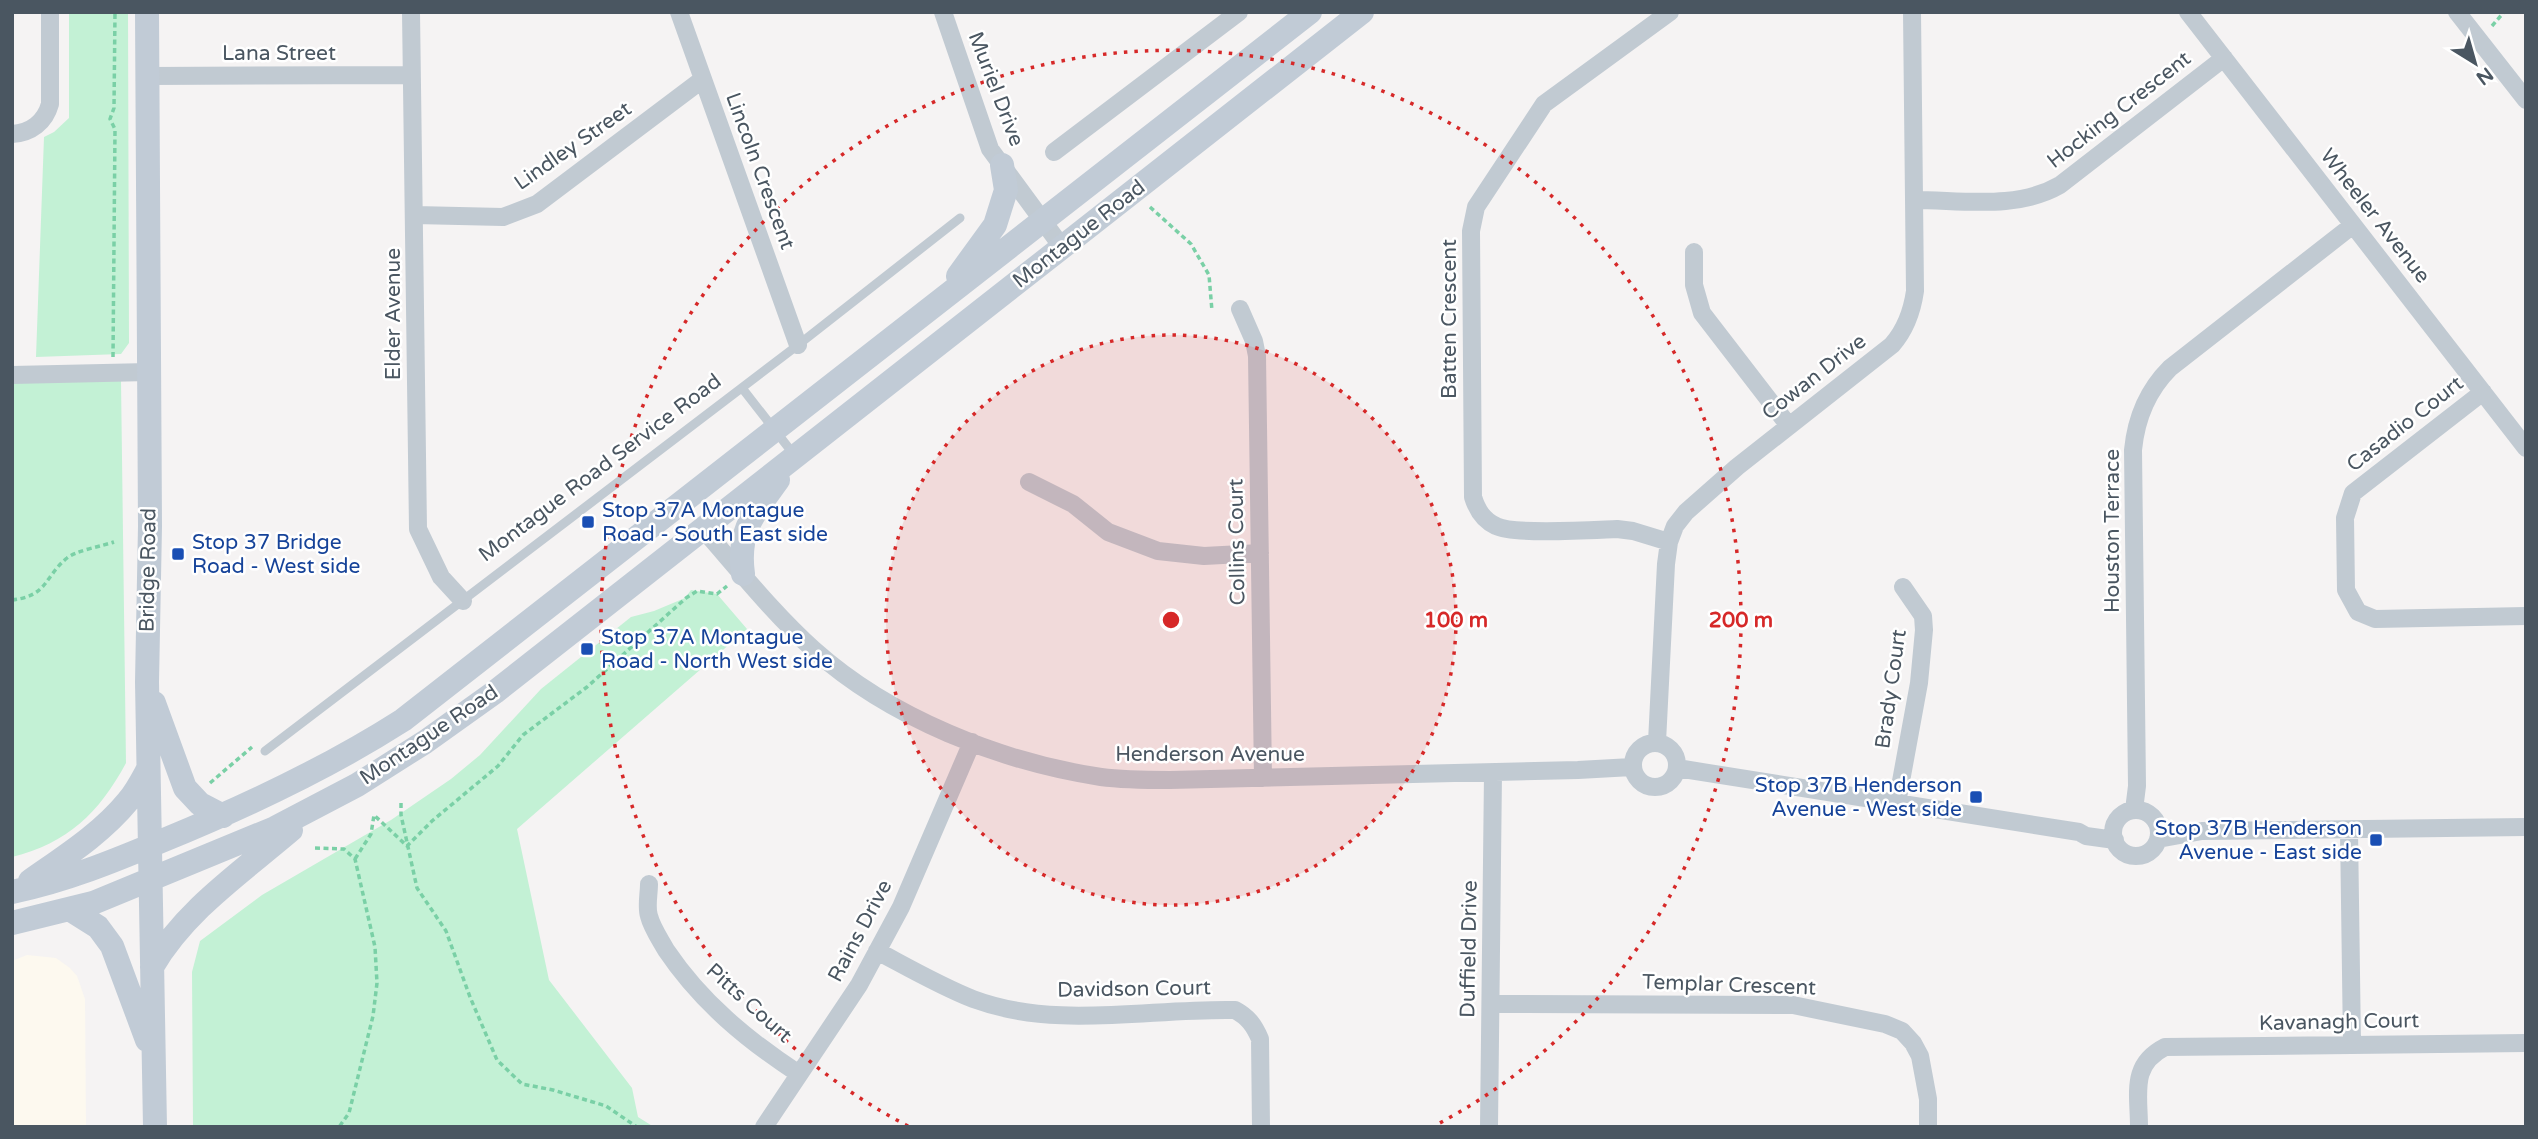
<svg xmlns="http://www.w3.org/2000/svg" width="2538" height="1139" font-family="'Varela Round',sans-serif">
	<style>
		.commercial { fill: #fdf9ef }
		.green { fill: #c3f1d5 }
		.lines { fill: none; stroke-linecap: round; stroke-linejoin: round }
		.path { stroke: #7ad0a6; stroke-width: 3.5; stroke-dasharray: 5 3.5; stroke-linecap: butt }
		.lane { stroke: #c1cad2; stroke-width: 9 }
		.street { stroke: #c1cad2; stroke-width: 18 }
		.secondary { stroke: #c1cbd6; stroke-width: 24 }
		.ring { fill: none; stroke: #d62828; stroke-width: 3.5; stroke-dasharray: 3.5 7 }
		.transit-dot { fill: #1a4fb4; stroke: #fff; stroke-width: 2.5 }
		.labels { text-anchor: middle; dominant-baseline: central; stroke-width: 5; stroke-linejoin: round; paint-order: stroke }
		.street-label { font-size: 21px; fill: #4a5661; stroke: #fff }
		.transit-label { font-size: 21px; fill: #164399; stroke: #fff; text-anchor: start }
		.centre { fill: #d62828; stroke: #fff; stroke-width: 3.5 }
		.ring-label { font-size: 21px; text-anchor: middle; font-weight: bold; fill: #d62828; stroke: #fff; stroke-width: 5; stroke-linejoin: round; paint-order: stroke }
	</style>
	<rect width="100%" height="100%" fill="#f5f3f3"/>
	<path class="commercial" d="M 27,955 L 56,958 L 70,968 L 77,976 L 85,999 L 86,1127 L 12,1127 L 12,961 Z"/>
	<path class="green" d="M 69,12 L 128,12 L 129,343 L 121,354 L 36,357 L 44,137 L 54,132 L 69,118 Z
		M 121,381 L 126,763 C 99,813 68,843 12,857 L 12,382 Z
		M 691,590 L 717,594 L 747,629 L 517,829 L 549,980 L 632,1088 L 638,1117 L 654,1127 L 193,1127 L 192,972 L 200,941 L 262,895 L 391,820 L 451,779 L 480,755 L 541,689 L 631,617 L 654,611 L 685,598 Z"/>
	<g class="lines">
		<path class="path" d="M 2492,26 L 2504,12
			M 1150,207 L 1191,244 L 1209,275 L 1212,311
			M 113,357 L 115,129 L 110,119 L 114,108 L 115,12
			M 12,600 C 48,596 44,577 67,558 C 75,551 102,546 114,542
			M 210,783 L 252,747
			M 401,803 L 401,815 L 417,888 L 446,931 L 470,997 L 497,1060 L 522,1084 L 553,1090 L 606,1106 L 637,1127
			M 315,848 L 344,849 L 355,859 L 375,947 L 377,983 L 373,1016 L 349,1113 L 339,1127
			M 355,859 L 371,834 L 374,815 L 407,846 L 432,821 L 498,766 L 523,735 L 587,687 L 686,598 L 697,591 L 717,594 L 727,586"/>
		<path class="lane" d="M 742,388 L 795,456
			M 265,751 L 798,345 L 960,218"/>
		<path class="street" d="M 411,12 L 418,529 L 441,577 L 463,601
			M 679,12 L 798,345
			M 943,12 L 990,149 L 1062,247
			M 2188,12 L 2526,448
			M 2457,12 L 2526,100
			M 148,76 L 411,75
			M 12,134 C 31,133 45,122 50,104 L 50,12
			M 1054,152 L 1239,12
			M 1914,200 C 1962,200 2017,210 2060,185 L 2224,58
			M 415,215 L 503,217 L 537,204 L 703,79
			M 1694,252 L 1694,285 L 1702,313 L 1789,426
			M 1240,309 L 1254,341 L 1257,356 L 1263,778
			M 12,375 L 149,372
			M 2483,392 L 2353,493 L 2345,518 L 2346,590 L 2358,612 L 2375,619 L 2526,616
			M 1029,482 L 1073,504 L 1108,532 L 1158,551 L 1204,556 L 1260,553
			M 703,529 C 739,570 773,613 814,650 C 890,718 1001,762 1101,777 C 1124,780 1147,780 1170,780 L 1578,770 L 1632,767
			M 1669,542 L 1633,531 L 1617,529 C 1592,530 1514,535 1496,526 C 1483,520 1477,510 1473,497 L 1471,231 L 1476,207 L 1544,104 L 1670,12
			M 1657,742 L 1666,564 L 1669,542 L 1675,526 L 1686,512 L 1737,467 L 1892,345 C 1906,329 1912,312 1915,291 L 1912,12
			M1633 765a22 22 0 1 1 44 0a22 22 0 1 1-44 0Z
			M 1677,768 L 2079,832 L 2086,836 L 2115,840
			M 1897,803 L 1919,683 L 1924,630 L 1923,616 L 1903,587
			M 2134,810 L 2137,786 L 2133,450 C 2136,419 2148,390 2170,368 L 2353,225
			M2113 833a23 23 0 1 1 46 0a23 23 0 1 1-46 0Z
			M 2349,830 L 2352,1044
			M 2158,839 L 2202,831 L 2526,827
			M 649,884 C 649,894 646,907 649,916 C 652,928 660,939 666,950 C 701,1002 747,1040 799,1074
			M 877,951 C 909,968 940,986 973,999 C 1056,1030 1149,1008 1235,1010 C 1248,1017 1254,1025 1260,1039 L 1261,1127
			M 1491,1004 L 1793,1005 L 1885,1024 L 1902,1031 L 1913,1043 L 1920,1056 L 1928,1099 L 1928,1127
			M 764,1127 L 859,985 L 901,907 L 972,742
			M 1489,1127 L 1493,773
			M 2139,1127 C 2139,1093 2130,1065 2165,1047 L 2526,1043"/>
		<path class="secondary" d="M 147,12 L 150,526 L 147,682 L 155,1127
			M 958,276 L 995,225 L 1006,190 L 1002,165
			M 743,574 C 737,531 754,513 778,480
			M 154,703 L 185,788 L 200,804 L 223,816
			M 30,881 C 64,857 101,834 128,801 C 136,792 142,780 148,769
			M 12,892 C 65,881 114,861 164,840 C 247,806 328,768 403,720 L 1310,12
			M 71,910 L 98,927 L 112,946 L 147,1040
			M 12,923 L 93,903 L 275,828 L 357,785 L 425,742 L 495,692 L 1362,12
			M 152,967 C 185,910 242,872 291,830"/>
	</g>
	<circle cx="1171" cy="620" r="285" fill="#d62828" fill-opacity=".12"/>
	<g class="ring">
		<circle cx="1171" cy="620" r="285"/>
		<path d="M908 1126A570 570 0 1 1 1434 1126"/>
	</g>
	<g class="transit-dot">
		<rect x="581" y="515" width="14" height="14" rx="3.5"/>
		<rect x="171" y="547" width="14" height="14" rx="3.5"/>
		<rect x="580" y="642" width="14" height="14" rx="3.5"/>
		<rect x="1969" y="790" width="14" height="14" rx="3.5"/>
		<rect x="2369" y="833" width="14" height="14" rx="3.5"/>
	</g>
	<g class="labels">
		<g class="street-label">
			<text x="279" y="53">Lana Street</text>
			<text transform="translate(996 89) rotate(69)">Muriel Drive</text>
			<text transform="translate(2119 110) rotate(-38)">Hocking Crescent</text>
			<text transform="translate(573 146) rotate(-35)">Lindley Street</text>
			<text transform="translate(760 171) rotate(70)">Lincoln Crescent</text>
			<text transform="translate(2375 216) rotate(52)">Wheeler Avenue</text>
			<text transform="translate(1079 234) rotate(-38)">Montague Road</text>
			<text transform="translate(393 314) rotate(-90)">Elder Avenue</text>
			<text transform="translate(1449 319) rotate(-90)">Batten Crescent</text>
			<text transform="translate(1814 377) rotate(-38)">Cowan Drive</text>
			<text transform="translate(2405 424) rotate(-38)">Casadio Court</text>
			<text transform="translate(600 468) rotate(-37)">Montague Road Service Road</text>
			<text transform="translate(2112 531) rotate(-90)">Houston Terrace</text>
			<text transform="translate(1237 542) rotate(-91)">Collins Court</text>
			<text transform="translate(148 570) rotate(-89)">Bridge Road</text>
			<text transform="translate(1891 689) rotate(-82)">Brady Court</text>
			<text transform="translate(429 735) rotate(-34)">Montague Road</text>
			<text x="1210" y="754">Henderson Avenue</text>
			<text transform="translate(860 931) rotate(-62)">Rains Drive</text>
			<text transform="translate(1469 949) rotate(-89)">Duffield Drive</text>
			<text transform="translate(1729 985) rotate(2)">Templar Crescent</text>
			<text transform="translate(1134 989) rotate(-1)">Davidson Court</text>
			<text transform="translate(749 1003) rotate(42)">Pitts Court</text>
			<text transform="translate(2339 1022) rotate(-1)">Kavanagh Court</text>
		</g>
		<g class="transit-label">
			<text x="602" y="510">Stop 37A Montague<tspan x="602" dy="24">Road - South East side</tspan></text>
			<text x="192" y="542">Stop 37 Bridge<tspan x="192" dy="24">Road - West side</tspan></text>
			<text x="601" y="637">Stop 37A Montague<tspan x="601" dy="24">Road - North West side</tspan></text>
			<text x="1962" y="785" text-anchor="end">Stop 37B Henderson<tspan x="1962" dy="24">Avenue - West side</tspan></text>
			<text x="2362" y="828" text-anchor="end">Stop 37B Henderson<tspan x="2362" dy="24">Avenue - East side</tspan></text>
		</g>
	</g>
	<circle cx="1171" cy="620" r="10" class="centre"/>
	<g class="ring-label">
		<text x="1456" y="627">100 m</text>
		<text x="1741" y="627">200 m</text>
	</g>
	<rect width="2538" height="1139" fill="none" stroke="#4a5661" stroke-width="28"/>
	<g transform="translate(2475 63) rotate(143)" stroke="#ffffff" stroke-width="5" paint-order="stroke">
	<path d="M0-5L12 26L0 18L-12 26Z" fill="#4a5661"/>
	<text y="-10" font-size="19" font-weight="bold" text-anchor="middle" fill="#4a5661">N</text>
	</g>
</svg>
